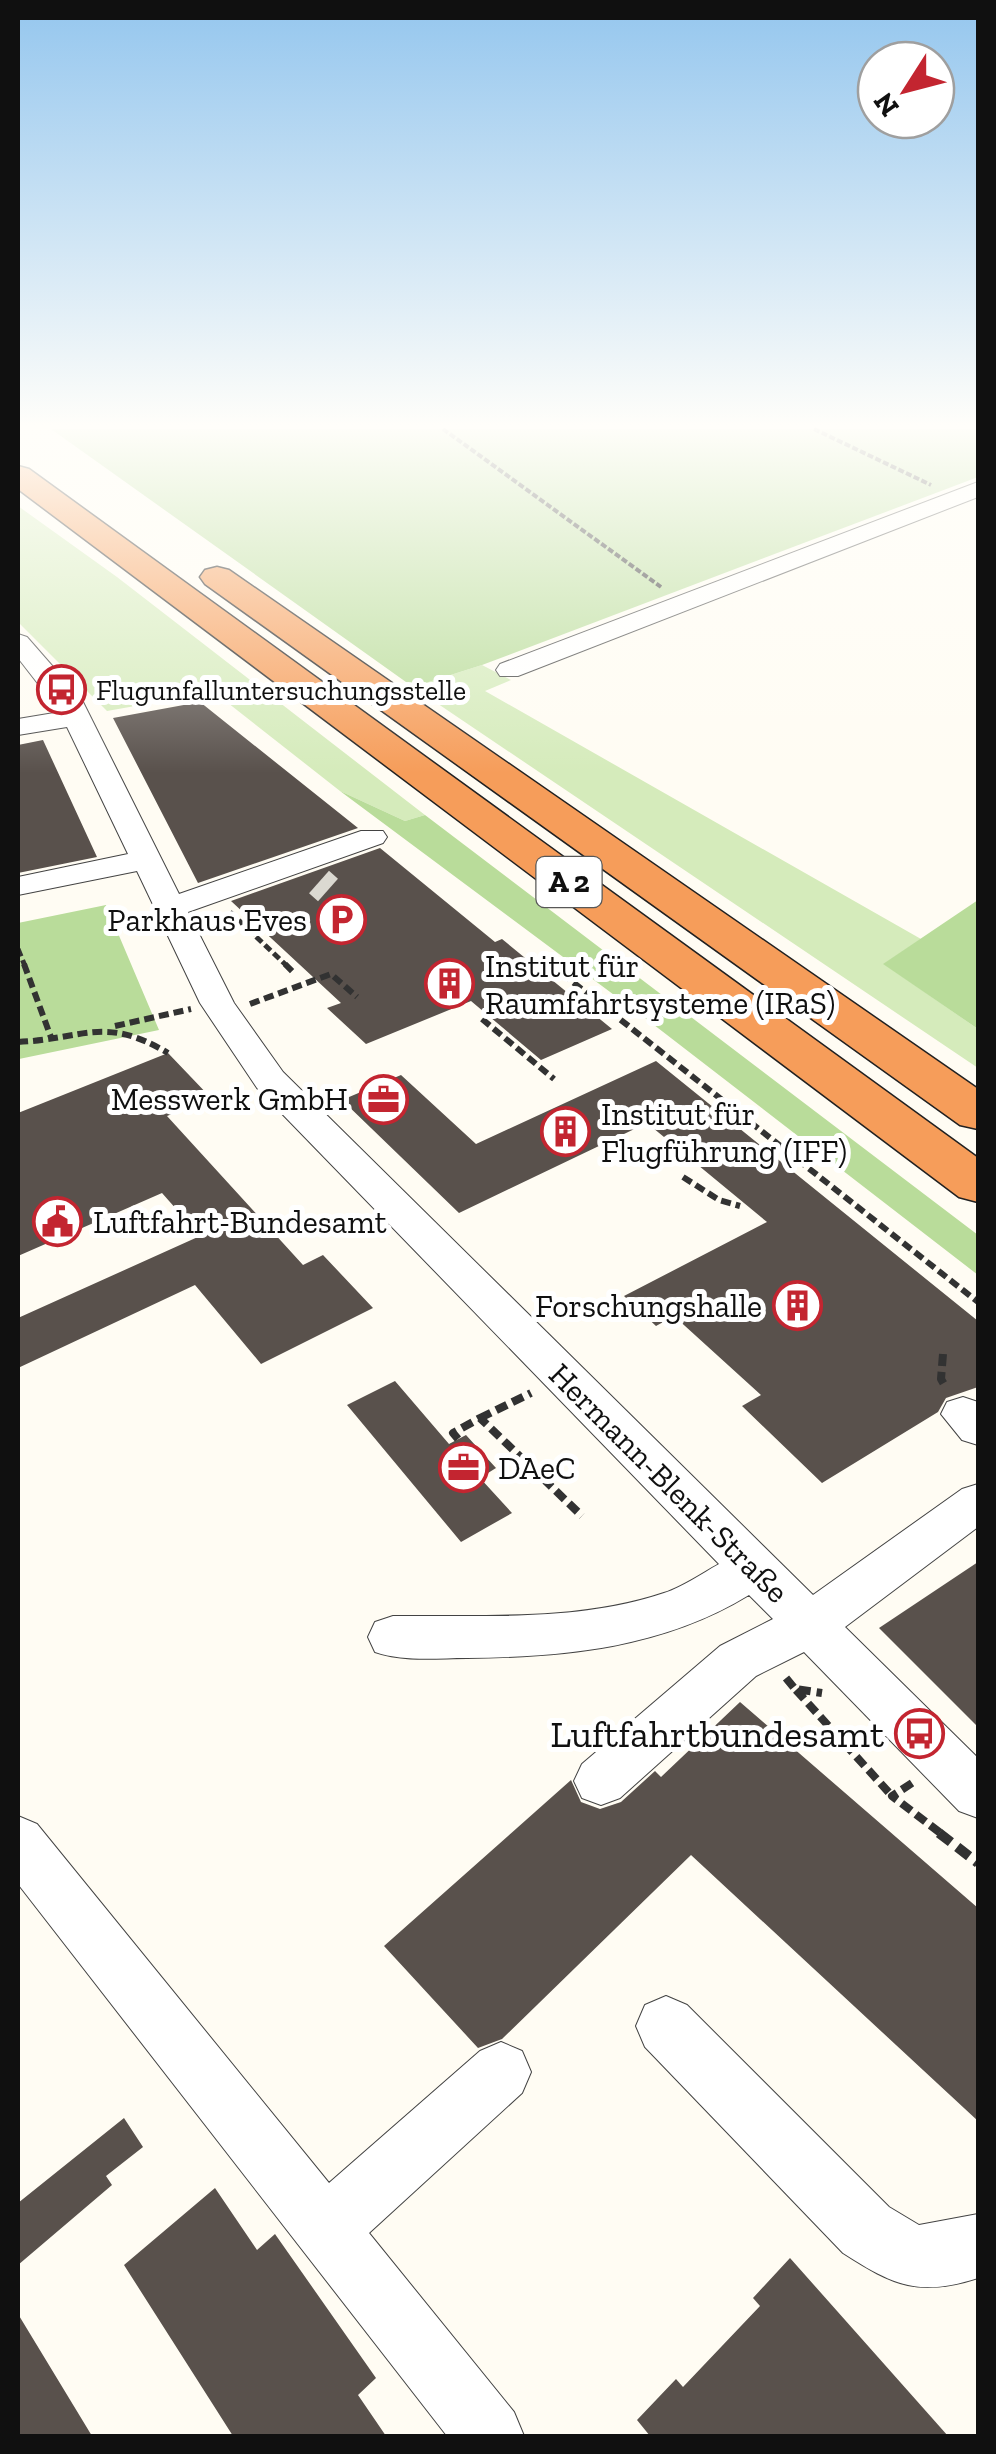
<svg xmlns="http://www.w3.org/2000/svg" width="996" height="2454" font-family="'Zilla Slab',serif">
	<style>
		.green { fill: #d5ebbb }
		.forest { fill: #b9dc9a }
		.building { fill: #59514c }
		.lines { fill: none; stroke-linecap: round; stroke-linejoin: round }
		.minor-tunnel { stroke: #dbd9d1; stroke-width: 30; stroke-dasharray: 30 15; stroke-linecap: butt }
		.minor-casing { stroke: #434343; stroke-width: 2 }
		.highway-casing { stroke: #212121; stroke-width: 3 }
		.path-far4 { stroke: #323232; stroke-width: 4; stroke-dasharray: 6 2.5; stroke-linecap: butt }
		.path-far3 { stroke: #323232; stroke-width: 5; stroke-dasharray: 8 4; stroke-linecap: butt }
		.path-far2 { stroke: #323232; stroke-width: 6; stroke-dasharray: 10 5; stroke-linecap: butt }
		.path-far1 { stroke: #323232; stroke-width: 8; stroke-dasharray: 12 6; stroke-linecap: butt }
		.path { stroke: #323232; stroke-width: 10; stroke-dasharray: 15 8; stroke-linecap: butt }
		.minor { fill: #fff; fill-rule: evenodd }
		.highway { fill: #f69d5a; fill-rule: evenodd }
		.labels { text-anchor: middle; dominant-baseline: central; stroke-width: 10; stroke-linejoin: round; paint-order: stroke }
		.far-poi-label { font-size: 28px; fill: #101010; stroke: #fff; text-anchor: start }
		.shield { fill: #fff; stroke: #585858; stroke-width: 2.5 }
		.shield-label { font-size: 30px; font-weight: bold; fill: #101010 }
		.poi-label { font-size: 32px; fill: #101010; stroke: #fff; text-anchor: start }
		.street-label { font-size: 32px; fill: #101010; stroke: #fff }
		.near-poi-label { font-size: 38px; fill: #101010; stroke: #fff; text-anchor: end }
	</style>
	<rect width="100%" height="100%" fill="#fffcf3"/>
	<path class="green" d="M 18,506 L 117,577 L 425,815 L 405,821 L 340,791 L 214,692 L 107,711 L 18,622 Z
		M 482,665 L 511,680 L 485,691 L 921,939 L 884,964 L 978,1029 L 978,1068 L 413,687 Z"/>
	<path class="forest" d="M 51,429 L 978,429 L 978,477 L 482,665 L 413,687 Z
		M 340,791 L 405,821 L 425,815 L 978,1235 L 978,1275 L 645,1018 Z
		M 978,900 L 978,1029 L 883,964 Z
		M 106,905 L 159,1030 L 19,1059 L 18,923 Z"/>
	<path class="building" d="M 200,702 L 358,828 L 198,883 L 113,718 Z
		M 43,740 L 97,857 L 18,873 L 18,745 Z
		M 380,848 L 495,942 L 502,939 L 612,1029 L 541,1060 L 471,1001 L 366,1044 L 327,1008 L 341,1003 L 231,901 Z
		M 168,1053 L 211,1098 L 167,1116 L 303,1265 L 323,1255 L 373,1308 L 261,1364 L 195,1285 L 18,1368 L 18,1318 L 200,1236 L 162,1193 L 18,1256 L 18,1113 Z
		M 656,1061 L 978,1321 L 978,1387 L 946,1398 L 938,1412 L 822,1483 L 742,1406 L 761,1395 L 674,1316 L 656,1326 L 624,1296 L 767,1222 L 647,1123 L 459,1213 L 342,1100 L 401,1075 L 476,1144 Z
		M 395,1381 L 449,1444 L 466,1435 L 496,1468 L 480,1478 L 512,1513 L 461,1542 L 347,1405 Z
		M 978,1562 L 978,1727 L 879,1628 Z
		M 740,1702 L 978,1908 L 978,2121 L 691,1855 L 502,2039 L 478,2048 L 384,1946 L 571,1780 L 581,1802 L 600,1809 L 621,1802 L 655,1771 L 661,1777 Z
		M 124,2118 L 143,2147 L 106,2176 L 112,2185 L 18,2265 L 18,2203 Z
		M 215,2188 L 257,2250 L 275,2234 L 376,2378 L 358,2395 L 386,2436 L 233,2436 L 124,2265 Z
		M 790,2258 L 948,2436 L 650,2436 L 637,2420 L 676,2379 L 683,2387 L 760,2306 L 753,2298 Z
		M 18,2314 L 92,2436 L 18,2436 Z"/>
	<g class="lines">
		<path class="minor-tunnel" d="M 319,882 L 328,890"/>
		<defs>
			<path id="minor" d="M 978,482 L 978,497 L 518,676 L 500,676 L 496,670 L 500,664 Z
				M 18,634 L 27,637 L 82,700 L 179,894 L 361,831 L 383,831 L 387,837 L 383,843 L 188,912 L 234,1003 L 283,1072 L 813,1595 L 962,1489 L 978,1484 L 978,1527 L 845,1627 L 978,1758 L 978,1818 L 959,1811 L 804,1652 L 756,1676 L 620,1798 L 601,1805 L 582,1798 L 574,1781 L 582,1764 L 720,1646 L 773,1619 L 749,1595 C 662,1648 566,1657 467,1658 C 437,1658 404,1662 375,1652 L 368,1637 L 375,1622 L 393,1616 C 482,1615 578,1622 664,1593 C 683,1587 701,1574 719,1564 L 257,1088 L 200,1003 L 137,871 L 18,895 L 18,877 L 128,854 L 67,727 L 18,735 L 18,719 L 60,712 L 18,658 Z
				M 963,1397 L 978,1402 L 978,1445 L 962,1440 L 941,1414 L 947,1402 Z
				M 18,1816 L 37,1824 L 329,2183 L 480,2051 L 501,2042 L 522,2051 L 531,2072 L 522,2093 L 369,2233 L 514,2412 L 524,2436 L 447,2436 L 18,1884 Z
				M 666,1996 L 687,2005 L 889,2207 L 919,2225 L 978,2214 L 978,2278 C 920,2297 894,2286 843,2253 L 645,2047 L 636,2026 L 645,2005 Z"/>
			<path id="highway" d="M 18,466 L 29,469 L 978,1158 L 978,1202 L 959,1197 L 18,489 Z
				M 217,567 L 229,570 L 978,1089 L 978,1129 L 960,1125 L 205,584 L 200,577 L 205,570 Z"/>
		</defs>
		<use href="#minor" class="minor-casing"/>
		<use href="#highway" class="highway-casing"/>
		<path class="path-far4" d="M 443,429 L 661,587
			M 814,429 L 931,485"/>
		<path class="path-far3" d="M 230,912 L 287,966
			M 253,934 L 263,930
			M 18,949 L 25,966
			M 541,957 L 553,966"/>
		<path class="path-far2" d="M 24,964 L 52,1040
			M 285,964 L 293,972
			M 550,964 L 978,1302
			M 250,1004 L 331,974 L 357,997
			M 482,1019 L 554,1079
			M 115,1026 L 191,1009
			M 18,1042 C 84,1039 104,1015 168,1053
			M 683,1177 L 719,1200 L 740,1206"/>
		<path class="path-far1" d="M 943,1354 L 941,1379 L 945,1386
			M 480,1418 L 531,1393
			M 458,1439 L 453,1433 L 480,1418 L 582,1516
			M 786,1678 L 795,1689 L 822,1693
			M 796,1690 L 892,1796
			M 912,1783 L 892,1796 L 943,1835"/>
		<path class="path" d="M 939,1833 L 978,1863"/>
		<use href="#minor" class="minor"/>
		<use href="#highway" class="highway"/>
	</g>
	<linearGradient id="sky" x2="0" y2="1"><stop stop-color="#94c6ee"/><stop offset="0.55" stop-color="#fffefa"/><stop offset="1" stop-color="#fffefa" stop-opacity="0"/></linearGradient>
	<rect width="996" height="773" fill="url(#sky)"/>
	<defs>
		<symbol id="bus-ring" viewBox="-11 -11 22 22"><circle r="9.5" fill="#fff" stroke="#c32530" stroke-width="1.5"/><path d="M-5-6H5V4H4V6H2V4H-2V6H-4V4H-5ZM-3.5-4V0h7V-4ZM-3.5 1.2v1.5H-2V1.2ZM2 1.2v1.5H3.5V1.2Z" fill="#c32530"/></symbol>
		<symbol id="parking-ring" viewBox="-11 -11 22 22"><circle r="9.5" fill="#fff" stroke="#c32530" stroke-width="1.5"/><path d="M-3.5-5.5H1a3.5 3.5 0 0 1 0 7H-1V5.5H-3.5ZM-1-3.4V-.6H.8a1.4 1.4 0 0 0 0-2.8Z" fill="#c32530"/></symbol>
		<symbol id="building-ring" viewBox="-11 -11 22 22"><circle r="9.5" fill="#fff" stroke="#c32530" stroke-width="1.5"/><path d="M-4-6H4V6H1V3H-1V6H-4ZM-2.5-4.3h1.7v1.8h-1.7ZM.8-4.3h1.7v1.8H.8ZM-2.5-1h1.7V.8h-1.7ZM.8-1h1.7V.8H.8Z" fill="#c32530"/></symbol>
		<symbol id="office-ring" viewBox="-11 -11 22 22"><circle r="9.5" fill="#fff" stroke="#c32530" stroke-width="1.5"/><path d="M-6-3h4V-5.5h4V-3h4V5H-6ZM-1-4.5V-3h2v-1.5ZM-6 0V1H6V0Z" fill="#c32530"/></symbol>
		<symbol id="civic-ring" viewBox="-11 -11 22 22"><circle r="9.5" fill="#fff" stroke="#c32530" stroke-width="1.5"/><path d="M-.6-6.5H3V-4.5H.6V-3L4-1V1h2V6H-6V1h2V-1L-.6-3ZM-1.2 2.5V6h2.4V2.5Z" fill="#c32530"/></symbol>
	</defs>
	<g fill-rule="evenodd">
		<use href="#bus-ring" x="34" y="662" width="55" height="55"/>
		<use href="#parking-ring" x="314" y="892" width="55" height="55"/>
		<use href="#building-ring" x="422" y="956" width="55" height="55"/>
		<use href="#office-ring" x="356" y="1072" width="55" height="55"/>
		<use href="#building-ring" x="538" y="1104" width="55" height="55"/>
		<use href="#civic-ring" x="30" y="1194" width="55" height="55"/>
		<use href="#building-ring" x="770" y="1278" width="55" height="55"/>
		<use href="#office-ring" x="436" y="1440" width="55" height="55"/>
		<use href="#bus-ring" x="892" y="1706" width="55" height="55"/>
	</g>
	<g class="labels">
		<g class="far-poi-label">
			<text x="96" y="690">Flugunfalluntersuchungsstelle</text>
		</g>
		<rect class="shield" x="536.5" y="857" width="65" height="50" rx="8"/>
		<g class="shield-label">
			<text x="569" y="882">A 2</text>
		</g>
		<g class="poi-label">
			<text x="307" y="920" text-anchor="end">Parkhaus Eves</text>
			<text x="485" y="966">Institut für<tspan x="485" dy="37">Raumfahrtsysteme (IRaS)</tspan></text>
			<text x="348" y="1099" text-anchor="end">Messwerk GmbH</text>
			<text x="601" y="1114">Institut für<tspan x="601" dy="37">Flugführung (IFF)</tspan></text>
			<text x="93" y="1222">Luftfahrt-Bundesamt</text>
			<text x="762" y="1306" text-anchor="end">Forschungshalle</text>
			<text x="498" y="1468">DAeC</text>
		</g>
		<g class="street-label">
			<text transform="translate(669 1483) rotate(45)">Hermann-Blenk-Straße</text>
		</g>
		<g class="near-poi-label">
			<text x="884" y="1734">Luftfahrtbundesamt</text>
		</g>
	</g>
	<rect width="996" height="2454" fill="none" stroke="#101010" stroke-width="40"/>
	<g transform="translate(906 90) rotate(234)"><circle r="48" fill="#ffffff" stroke="#9f9f9f" stroke-width="2.5"/>
	<path d="M0-8L18 38L0 25L-18 38Z" fill="#c32530"/>
	<text y="-15" font-size="28" font-weight="bold" text-anchor="middle" fill="#101010">N</text>
	</g>
</svg>
